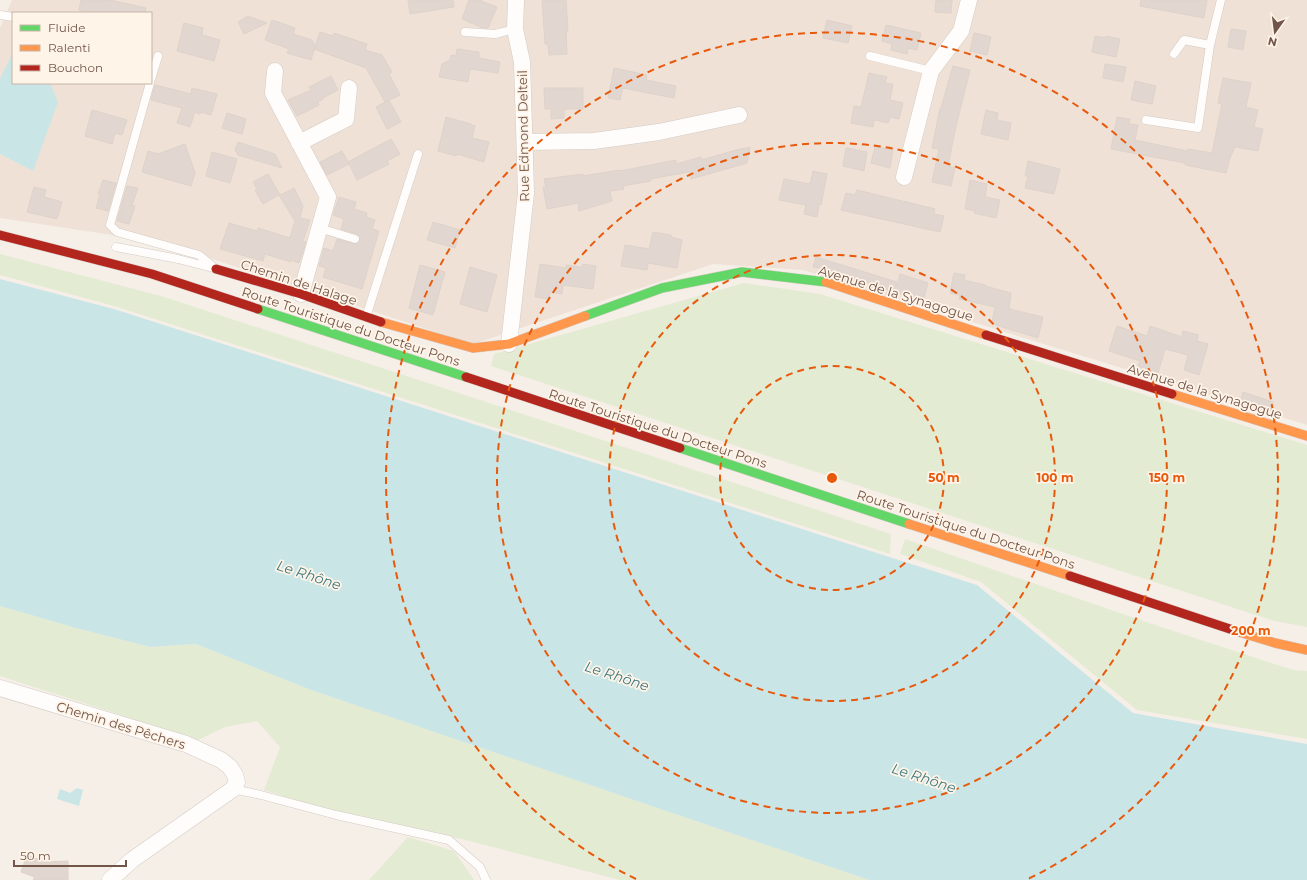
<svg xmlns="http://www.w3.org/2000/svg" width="1307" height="880" font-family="Montserrat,sans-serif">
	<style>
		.residential { fill: #efe1d5; fill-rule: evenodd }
		.green { fill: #e3ebd3 }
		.water { fill: #cae5e5 }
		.building { fill: #e2d7d0; stroke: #ded2ca }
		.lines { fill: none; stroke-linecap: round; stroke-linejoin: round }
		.lane-casing { stroke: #d4cbc5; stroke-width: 9 }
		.street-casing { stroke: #d4cbc5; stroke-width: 17 }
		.fast-casing { stroke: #d4cac4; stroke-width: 10 }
		.slow-casing { stroke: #d4cac4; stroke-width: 10 }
		.jam-casing { stroke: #d4cac4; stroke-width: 10 }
		.lane { stroke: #fefdfc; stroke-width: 8 }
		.street { stroke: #fefdfc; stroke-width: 16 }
		.fast { stroke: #63d668; stroke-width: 9 }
		.slow { stroke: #ff974d; stroke-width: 9 }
		.jam { stroke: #b3261e; stroke-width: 9 }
		.ring { fill: none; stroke: #e8590c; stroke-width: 2; stroke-dasharray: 7 5 }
		.labels { text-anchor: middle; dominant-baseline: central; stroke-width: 3.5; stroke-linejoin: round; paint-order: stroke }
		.street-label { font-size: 13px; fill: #725549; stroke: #fff4e8 }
		.water-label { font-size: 14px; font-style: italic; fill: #40797f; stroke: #fff4e8 }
		.centre { fill: #e8590c; stroke: #fff4e8; stroke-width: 2 }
		.ring-label { font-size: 12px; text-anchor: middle; font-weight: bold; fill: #e8590c; stroke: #fff4e8; stroke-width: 3.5; stroke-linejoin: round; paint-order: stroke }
	</style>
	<rect width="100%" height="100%" fill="#f6efe8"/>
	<path class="residential" d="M 12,0 L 1307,0 L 1307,425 L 803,270 L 713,264 L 473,344 L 212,259 L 119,236 L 0,218 L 0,28 ZM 13,13 L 151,13 L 151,83 L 13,83 Z"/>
	<path class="green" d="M 0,254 L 161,296 L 891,534 L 890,554 L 114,306 L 0,275 Z
		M 744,283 L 820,294 L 1307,445 L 1307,627 L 1274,621 L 491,366 L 494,354 Z
		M 905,539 L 1146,622 L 1293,670 L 1307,671 L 1307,739 L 1137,710 L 981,582 L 900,554 Z
		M 0,606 L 76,628 L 150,647 L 196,644 L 311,690 L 869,880 L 620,880 L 466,840 L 311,805 L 264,790 L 280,747 L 257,721 L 225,727 L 198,740 L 0,676 Z
		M 408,837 L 454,851 L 474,880 L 369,880 Z"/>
	<path class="water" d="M 13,52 L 13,83 L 50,83 L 58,102 L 33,171 L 0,154 L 0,79 Z
		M 0,279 L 114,309 L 977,585 L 1133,713 L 1307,744 L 1307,880 L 869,880 L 311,690 L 196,644 L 150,647 L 76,628 L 0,606 Z
		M 77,788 L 83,790 L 79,806 L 57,799 L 60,789 L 70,793 Z"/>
	<path class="building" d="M 81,0 L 110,0 L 146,8 L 145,13 L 90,13 L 79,10 Z
		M 408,0 L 453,0 L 454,7 L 410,14 Z
		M 469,0 L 479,0 L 497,7 L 488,28 L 483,28 L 462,19 Z
		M 542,0 L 566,0 L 568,31 L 566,31 L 567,54 L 549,55 L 548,44 L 545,44 Z
		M 936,0 L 952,0 L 951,13 L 935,12 Z
		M 1141,0 L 1207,0 L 1204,18 L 1140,6 Z
		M 248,16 L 267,23 L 244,34 L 238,22 Z
		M 272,20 L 295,28 L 293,34 L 312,40 L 315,46 L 311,60 L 287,53 L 289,49 L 265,40 Z
		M 827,20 L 852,26 L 848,43 L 823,38 Z
		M 184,23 L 203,28 L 202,35 L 220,40 L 214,61 L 177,51 Z
		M 886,25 L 921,33 L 917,50 L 908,48 L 907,54 L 891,50 L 892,44 L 882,41 Z
		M 1231,29 L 1246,31 L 1243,50 L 1228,47 Z
		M 320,32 L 333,36 L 334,33 L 367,44 L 365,50 L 382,55 L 392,72 L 389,74 L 400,95 L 385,102 L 366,68 L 314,49 Z
		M 974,33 L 991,37 L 987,55 L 970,51 Z
		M 1095,36 L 1106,38 L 1106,36 L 1120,39 L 1116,57 L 1092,52 Z
		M 457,49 L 479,52 L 479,58 L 500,62 L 498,73 L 470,69 L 468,82 L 439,77 L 442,64 L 450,60 L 451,55 L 456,56 Z
		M 1105,64 L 1126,67 L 1123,82 L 1103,78 Z
		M 953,66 L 970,70 L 956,126 L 948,166 L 955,168 L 951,186 L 932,182 L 939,149 L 932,148 L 940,108 L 941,108 Z
		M 614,68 L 647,75 L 646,80 L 676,86 L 674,98 L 623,88 L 620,100 L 608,98 Z
		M 869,73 L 887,77 L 885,83 L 893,84 L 890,100 L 903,103 L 899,119 L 890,117 L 888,123 L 874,120 L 873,127 L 851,123 L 854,106 L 861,107 Z
		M 331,76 L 338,90 L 323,98 L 323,99 L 318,102 L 319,105 L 297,116 L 288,100 L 311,90 L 309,87 Z
		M 1223,78 L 1251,83 L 1246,107 L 1258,110 L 1254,127 L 1263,129 L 1258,151 L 1235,147 L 1230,158 L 1226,173 L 1185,165 L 1185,163 L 1111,149 L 1117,117 L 1130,119 L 1129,124 L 1138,125 L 1135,140 L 1187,151 L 1188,149 L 1212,153 L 1222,104 L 1218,103 Z
		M 1135,81 L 1156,86 L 1152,104 L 1131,100 Z
		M 155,85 L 191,94 L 192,88 L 217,94 L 211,115 L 201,112 L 200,114 L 195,112 L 190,127 L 177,123 L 182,108 L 151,100 Z
		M 544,88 L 583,88 L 583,109 L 564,109 L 564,118 L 551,119 L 551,109 L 545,109 Z
		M 389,100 L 401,122 L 387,129 L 376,107 Z
		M 92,110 L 127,120 L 122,135 L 115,133 L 112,144 L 85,136 Z
		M 986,110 L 998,113 L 997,120 L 1011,123 L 1008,140 L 981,134 Z
		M 227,113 L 246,119 L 242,134 L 222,128 Z
		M 446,117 L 471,124 L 471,125 L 475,126 L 472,138 L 489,142 L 484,162 L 457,154 L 456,156 L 438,151 Z
		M 391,139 L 400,154 L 387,161 L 389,164 L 357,180 L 348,162 Z
		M 238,142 L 275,154 L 282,168 L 238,155 L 235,150 Z
		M 185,144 L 195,173 L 191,186 L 142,172 L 148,151 L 158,154 Z
		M 750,147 L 747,163 L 691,179 L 689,172 L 650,179 L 651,181 L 623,186 L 624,189 L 610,191 L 612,201 L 579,211 L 578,203 L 547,209 L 543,187 L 546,187 L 544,179 L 583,174 L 583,176 L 620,170 L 620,171 L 676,160 L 676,164 L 701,157 L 702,160 L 736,150 Z
		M 875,147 L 893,150 L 890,168 L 871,163 Z
		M 846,148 L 867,152 L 864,171 L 843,166 Z
		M 342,151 L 349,164 L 327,175 L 320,162 Z
		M 212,152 L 237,159 L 230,183 L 206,176 Z
		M 1028,161 L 1060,169 L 1054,194 L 1025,188 L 1028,176 L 1025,176 Z
		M 813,171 L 827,174 L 821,205 L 819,204 L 817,217 L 804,214 L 806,205 L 779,200 L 784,179 L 810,184 Z
		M 268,174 L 280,195 L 294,188 L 303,206 L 300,218 L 310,220 L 303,241 L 306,242 L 299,263 L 291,260 L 291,262 L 265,254 L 263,261 L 220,249 L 229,223 L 257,231 L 258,228 L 290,238 L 295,221 L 279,195 L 263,204 L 255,190 L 257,189 L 253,182 Z
		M 103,180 L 116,183 L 108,211 L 96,208 L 100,195 L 98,194 Z
		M 970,180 L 987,184 L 985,197 L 1000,200 L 996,218 L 974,213 L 975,211 L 965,209 Z
		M 127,186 L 138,188 L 132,205 L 135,206 L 129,224 L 117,221 Z
		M 34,187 L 46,190 L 44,197 L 62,202 L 57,219 L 27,212 Z
		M 857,190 L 935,209 L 934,214 L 944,216 L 940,232 L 841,210 L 846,193 L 855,195 Z
		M 339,197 L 356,202 L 354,209 L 367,213 L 366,217 L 375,220 L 372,229 L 379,231 L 362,289 L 323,277 L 326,268 L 319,266 L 324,248 L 333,251 L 337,239 L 356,244 L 360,240 L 359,236 L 357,234 L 341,229 L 344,219 L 333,215 Z
		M 433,222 L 460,230 L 455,248 L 427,240 Z
		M 653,232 L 671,235 L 671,237 L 682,240 L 677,268 L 648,263 L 647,270 L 621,266 L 625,245 L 649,249 Z
		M 816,257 L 897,282 L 895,292 L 826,269 L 813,267 Z
		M 540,264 L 566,268 L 566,265 L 582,267 L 583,264 L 596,266 L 593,289 L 563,285 L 562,294 L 550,292 L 549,299 L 535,297 Z
		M 420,265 L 445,272 L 433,315 L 409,308 Z
		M 470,267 L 497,275 L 487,312 L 460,304 Z
		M 954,273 L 965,275 L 964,280 L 985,285 L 985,286 L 1011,293 L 1009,309 L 1043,317 L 1038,338 L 996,325 L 992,322 L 995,307 L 959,299 L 960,295 L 950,293 Z
		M 900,274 L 928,283 L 923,301 L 896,292 Z
		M 1117,326 L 1147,336 L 1150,326 L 1182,337 L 1183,331 L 1198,335 L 1197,341 L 1208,344 L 1199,375 L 1184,370 L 1188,355 L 1165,349 L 1158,373 L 1138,367 L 1140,361 L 1109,351 Z
		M 1243,392 L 1273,402 L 1270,411 L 1240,402 Z
		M 27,855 L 45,862 L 68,861 L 68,880 L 33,880 L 35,877 L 21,872 Z"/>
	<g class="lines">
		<defs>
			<path id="lane" d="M 0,15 L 13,17
				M 465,32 L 495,34 L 515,29
				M 1174,54 L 1184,40 L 1210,45
				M 870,56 L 931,71
				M 151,79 L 158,56
				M 150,83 L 110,225 L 117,232 L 199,255 L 216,269
				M 1146,120 L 1198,128 L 1210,45 L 1221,0
				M 319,228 L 355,239
				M 116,247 L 178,259 L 213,268
				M 366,317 L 418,154
				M 233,789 L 261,795 L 336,815 L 449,840 L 480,867 L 486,880"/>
			<path id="street" d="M 275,71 L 273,93 L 328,197 L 301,294
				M 525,142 L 594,141 L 659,132 L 739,115
				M 299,143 L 346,119 L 349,88
				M 904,177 L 931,71 L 961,31 L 969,0
				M 509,344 L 526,193 L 522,62 L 515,29 L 516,0
				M 0,688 L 186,744 L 221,760 L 230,767 L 235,775 L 237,782 L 233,789 L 132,860 L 110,880"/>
			<path id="fast" d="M 258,309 L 466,377
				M 585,316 L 662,288 L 742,272 L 826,282
				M 680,448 L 909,524"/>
			<path id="slow" d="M 826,282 L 986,335
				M 381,322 L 473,348 L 509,344 L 585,316
				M 1172,394 L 1307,436
				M 909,524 L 1070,576
				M 1239,632 L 1275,643 L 1307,650"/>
			<path id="jam" d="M 0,235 L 152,274 L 258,309
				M 216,269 L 301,294 L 381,322
				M 986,335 L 1172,394
				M 466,377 L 680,448
				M 1070,576 L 1239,632"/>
		</defs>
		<use href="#lane" class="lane-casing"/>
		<use href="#street" class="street-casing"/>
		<use href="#fast" class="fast-casing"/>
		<use href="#slow" class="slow-casing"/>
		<use href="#jam" class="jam-casing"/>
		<use href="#lane" class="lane"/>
		<use href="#street" class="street"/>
		<use href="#fast" class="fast"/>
		<use href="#slow" class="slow"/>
		<use href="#jam" class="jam"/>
	</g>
	<g class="ring">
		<circle cx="832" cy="478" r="112"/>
		<circle cx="832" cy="478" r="223"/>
		<circle cx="832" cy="478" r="335"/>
		<path d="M636 879A446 446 0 1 1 1028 879"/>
	</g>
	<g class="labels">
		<g class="street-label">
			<text transform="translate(523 136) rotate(-91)">Rue Edmond Delteil</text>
			<text transform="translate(299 282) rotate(18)">Chemin de Halage</text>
			<text transform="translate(896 293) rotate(17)">Avenue de la Synagogue</text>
			<text transform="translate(351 326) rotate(18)">Route Touristique du Docteur Pons</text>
			<text transform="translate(1205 391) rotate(17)">Avenue de la Synagogue</text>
			<text transform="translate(658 428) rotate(18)">Route Touristique du Docteur Pons</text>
			<text transform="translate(966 529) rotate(18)">Route Touristique du Docteur Pons</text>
			<text transform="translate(121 725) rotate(17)">Chemin des Pêchers</text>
		</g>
		<g class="water-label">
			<text transform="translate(309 575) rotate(18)">Le Rhône</text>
			<text transform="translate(617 676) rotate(18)">Le Rhône</text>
			<text transform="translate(924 778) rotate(18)">Le Rhône</text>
		</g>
	</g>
	<circle cx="832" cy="478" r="6" class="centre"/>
	<g class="ring-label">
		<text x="944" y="482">50 m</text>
		<text x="1055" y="482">100 m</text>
		<text x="1167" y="482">150 m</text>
		<text x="1251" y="635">200 m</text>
	</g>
	<rect x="12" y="12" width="140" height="72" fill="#fff4e8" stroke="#c7b4a8"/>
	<rect x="20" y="25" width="20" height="6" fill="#63d668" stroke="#c7b4a8"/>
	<text x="48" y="32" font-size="12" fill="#725549">Fluide</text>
	<rect x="20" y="45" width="20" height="6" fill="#ff974d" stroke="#c7b4a8"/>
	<text x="48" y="52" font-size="12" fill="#725549">Ralenti</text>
	<rect x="20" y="65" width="20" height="6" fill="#b3261e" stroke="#c7b4a8"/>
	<text x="48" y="72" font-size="12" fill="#725549">Bouchon</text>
	<g transform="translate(1275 32) rotate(194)" stroke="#fff4e8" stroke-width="3" paint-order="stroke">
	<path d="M0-3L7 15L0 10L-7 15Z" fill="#725549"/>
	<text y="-6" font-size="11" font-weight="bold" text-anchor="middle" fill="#725549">N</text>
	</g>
	<path d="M14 860v6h112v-6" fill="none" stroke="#725549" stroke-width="2"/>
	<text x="20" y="860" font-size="12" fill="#725549" stroke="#fff4e8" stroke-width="3" paint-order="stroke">50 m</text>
</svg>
